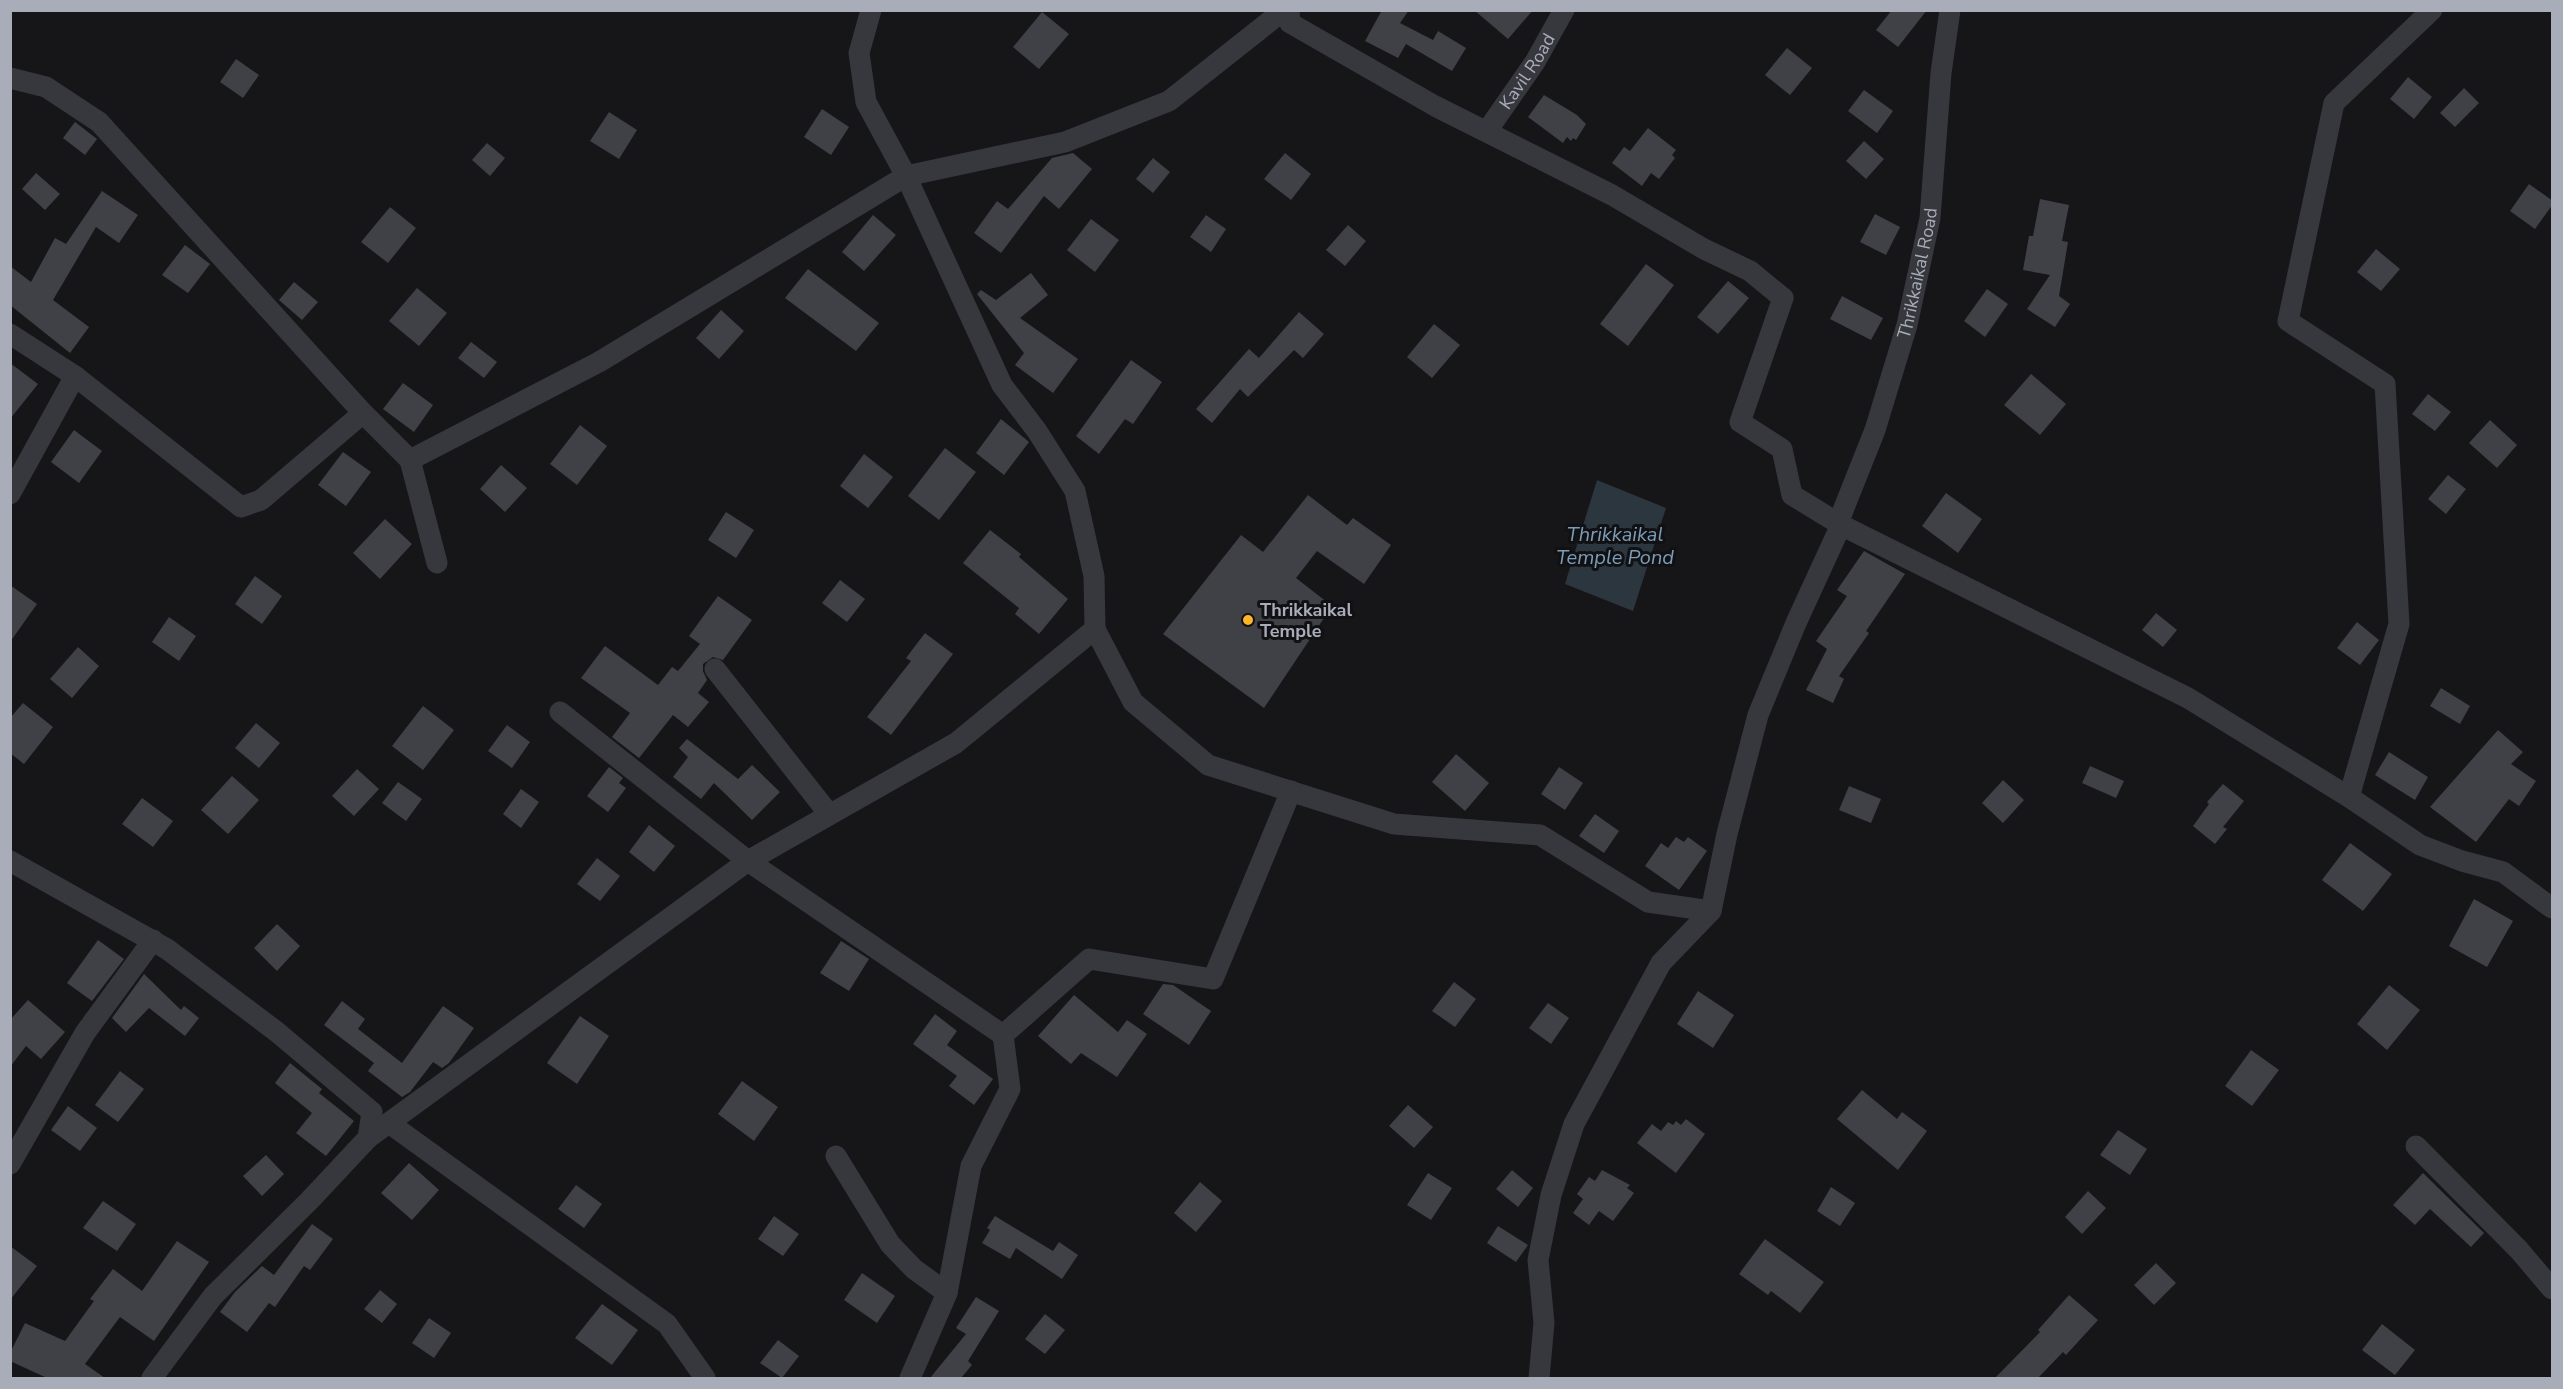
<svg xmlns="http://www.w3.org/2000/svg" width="2563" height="1389" font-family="'Nunito Sans',sans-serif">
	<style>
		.water { fill: #2b363e }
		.building { fill: #404146 }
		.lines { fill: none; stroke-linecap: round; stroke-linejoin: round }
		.street { stroke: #37383e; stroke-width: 21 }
		.poi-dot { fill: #feb529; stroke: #111114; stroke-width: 2 }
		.labels { text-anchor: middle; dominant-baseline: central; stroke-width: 6; stroke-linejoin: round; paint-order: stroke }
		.street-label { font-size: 18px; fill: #a8adb9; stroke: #111114 }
		.poi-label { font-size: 18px; font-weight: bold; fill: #a8adb9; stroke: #111114; text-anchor: start }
		.water-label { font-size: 20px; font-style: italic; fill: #7c9cb7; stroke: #111114 }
	</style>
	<rect width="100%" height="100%" fill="#161619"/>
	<path class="water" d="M 1597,480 L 1666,508 L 1633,611 L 1565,584 Z"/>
	<path class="building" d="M 1382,10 L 1409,10 L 1400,23 L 1433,40 L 1438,31 L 1466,48 L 1452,71 L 1406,44 L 1398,58 L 1365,41 Z
		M 1474,10 L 1533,10 L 1508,39 Z
		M 1892,10 L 1927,10 L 1898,47 L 1876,30 Z
		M 1042,12 L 1069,34 L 1039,69 L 1013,47 Z
		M 1787,48 L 1812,68 L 1790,95 L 1765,75 Z
		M 236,59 L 259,75 L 243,98 L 220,82 Z
		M 2408,77 L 2432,97 L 2414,119 L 2390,99 Z
		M 2464,88 L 2479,103 L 2455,127 L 2440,113 Z
		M 1864,90 L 1893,111 L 1877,133 L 1848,111 Z
		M 1544,95 L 1577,115 L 1586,124 L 1576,140 L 1573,138 L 1571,141 L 1567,137 L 1563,143 L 1528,117 Z
		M 822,109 L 849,127 L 831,155 L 804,137 Z
		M 609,112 L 637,130 L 619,159 L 590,141 Z
		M 75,122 L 97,139 L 85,155 L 63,138 Z
		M 1648,128 L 1676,150 L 1672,155 L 1675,158 L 1659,179 L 1651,173 L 1642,186 L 1612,163 L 1624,147 L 1630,151 Z
		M 1864,141 L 1884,159 L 1866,179 L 1846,161 Z
		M 487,143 L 505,158 L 490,176 L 472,160 Z
		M 1073,153 L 1092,169 L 1059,209 L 1044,196 L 1001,253 L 974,233 L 997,201 L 1008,209 L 1052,158 Z
		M 1285,153 L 1311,174 L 1291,200 L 1264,179 Z
		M 1153,158 L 1170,172 L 1153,193 L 1136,179 Z
		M 36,173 L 60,194 L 45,210 L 22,189 Z
		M 2529,184 L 2553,201 L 2553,204 L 2535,229 L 2510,211 Z
		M 102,191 L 138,215 L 119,243 L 96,227 L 53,300 L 89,327 L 70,353 L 10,305 L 10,266 L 31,282 L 55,238 L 66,244 Z
		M 2040,199 L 2069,205 L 2062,241 L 2068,242 L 2059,296 L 2070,304 L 2055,327 L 2027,309 L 2050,275 L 2023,270 L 2029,236 L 2033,236 Z
		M 390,207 L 416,228 L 388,263 L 361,242 Z
		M 1875,214 L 1900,227 L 1886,255 L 1860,242 Z
		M 873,215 L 896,235 L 864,271 L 842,252 Z
		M 1206,215 L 1226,229 L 1211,252 L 1190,237 Z
		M 1091,219 L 1119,240 L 1095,272 L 1067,250 Z
		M 1348,225 L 1366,241 L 1345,266 L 1326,250 Z
		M 185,245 L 210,264 L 188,293 L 162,275 Z
		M 2376,249 L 2400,269 L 2381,291 L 2357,272 Z
		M 1646,264 L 1674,285 L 1628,346 L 1600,324 Z
		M 808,269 L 879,323 L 856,351 L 785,298 Z
		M 1031,273 L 1048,295 L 1020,318 L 1078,359 L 1053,393 L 1015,365 L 1024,353 L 977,294 L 981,290 L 996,300 Z
		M 1728,281 L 1749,298 L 1718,334 L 1697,317 Z
		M 294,282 L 318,302 L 302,320 L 279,300 Z
		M 417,288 L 447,313 L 419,346 L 389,321 Z
		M 1987,289 L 2008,304 L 1985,337 L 1964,321 Z
		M 1842,296 L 1883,318 L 1871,340 L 1830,319 Z
		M 721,310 L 744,331 L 719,359 L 696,338 Z
		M 1299,312 L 1324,334 L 1303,358 L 1294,350 L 1248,397 L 1240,389 L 1212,423 L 1196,409 L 1249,349 L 1259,358 Z
		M 1434,324 L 1460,345 L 1432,378 L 1407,357 Z
		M 471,342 L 497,362 L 484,378 L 458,358 Z
		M 1131,360 L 1162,382 L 1133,424 L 1125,419 L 1099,454 L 1076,436 Z
		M 10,363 L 38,384 L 10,419 Z
		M 2031,374 L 2066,404 L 2040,435 L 2004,405 Z
		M 403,383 L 433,405 L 414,432 L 383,409 Z
		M 2428,394 L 2451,412 L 2435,431 L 2412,414 Z
		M 1001,419 L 1029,442 L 1004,475 L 976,453 Z
		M 2490,420 L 2517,445 L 2497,468 L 2469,443 Z
		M 580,425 L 607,446 L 577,485 L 550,464 Z
		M 74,430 L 102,451 L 79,483 L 51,462 Z
		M 945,448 L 976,472 L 939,520 L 908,496 Z
		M 343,452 L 371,472 L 346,506 L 318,485 Z
		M 864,454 L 893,477 L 868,508 L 840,486 Z
		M 501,465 L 527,488 L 505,512 L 480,489 Z
		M 2448,475 L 2466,489 L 2446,514 L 2428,499 Z
		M 1946,493 L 1982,519 L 1958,553 L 1922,526 Z
		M 1308,495 L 1347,525 L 1353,518 L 1391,545 L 1364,584 L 1317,551 L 1296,578 L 1332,606 L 1264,708 L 1163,634 L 1241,535 L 1263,552 Z
		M 726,512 L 754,530 L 736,558 L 708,540 Z
		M 385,519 L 412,544 L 380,579 L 353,553 Z
		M 990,530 L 1021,554 L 1019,557 L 1068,599 L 1039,634 L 1015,614 L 1019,608 L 963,563 Z
		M 1864,551 L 1905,574 L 1866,631 L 1869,633 L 1839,676 L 1844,679 L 1833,703 L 1806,690 L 1827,649 L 1816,641 L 1847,596 L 1837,590 Z
		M 255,576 L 282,596 L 262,624 L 235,604 Z
		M 840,580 L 865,599 L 847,622 L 822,603 Z
		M 10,585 L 37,604 L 10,642 Z
		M 718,596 L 752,620 L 723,660 L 713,657 L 703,664 L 703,671 L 707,680 L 698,693 L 709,702 L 688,727 L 673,715 L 639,758 L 612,737 L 630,713 L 581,678 L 605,646 L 658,685 L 672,667 L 678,671 L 700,644 L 689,636 Z
		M 2156,613 L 2177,630 L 2163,647 L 2142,630 Z
		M 169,617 L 196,636 L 179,661 L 152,642 Z
		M 2357,622 L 2379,640 L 2360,665 L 2337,648 Z
		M 925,633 L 953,654 L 891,735 L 867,717 L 911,661 L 906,658 Z
		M 78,647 L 99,666 L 72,698 L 50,679 Z
		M 2441,688 L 2470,706 L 2460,724 L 2430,706 Z
		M 23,703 L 53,727 L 24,764 L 10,753 L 10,718 Z
		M 423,706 L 454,730 L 423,770 L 392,746 Z
		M 256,723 L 280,743 L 259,768 L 235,748 Z
		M 507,725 L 530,742 L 512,768 L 488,751 Z
		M 2498,730 L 2523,752 L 2511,764 L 2536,781 L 2519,806 L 2509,799 L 2476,842 L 2430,807 Z
		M 687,739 L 738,779 L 752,765 L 780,792 L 752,820 L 714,783 L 701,799 L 673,777 L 688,757 L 679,748 Z
		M 2389,752 L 2428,777 L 2415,800 L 2375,775 Z
		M 1456,754 L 1489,783 L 1465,811 L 1432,782 Z
		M 2090,766 L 2124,781 L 2116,798 L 2082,783 Z
		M 609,767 L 623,778 L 619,783 L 626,788 L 608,812 L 587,796 Z
		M 1559,767 L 1583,783 L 1565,810 L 1541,794 Z
		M 357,769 L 379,789 L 354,816 L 332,796 Z
		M 232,776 L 259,800 L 228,834 L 201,810 Z
		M 2003,780 L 2024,800 L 2003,823 L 1982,803 Z
		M 398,782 L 422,799 L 406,821 L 382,803 Z
		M 2223,784 L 2244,801 L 2223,827 L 2227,829 L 2215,844 L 2193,826 L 2209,804 L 2207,802 Z
		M 1849,786 L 1881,799 L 1871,823 L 1839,810 Z
		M 521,789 L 539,802 L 521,828 L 503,814 Z
		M 142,798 L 173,821 L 153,847 L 122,824 Z
		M 1595,814 L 1619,831 L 1604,853 L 1579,836 Z
		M 649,825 L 675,846 L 654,872 L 629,852 Z
		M 1676,837 L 1684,842 L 1688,837 L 1707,851 L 1679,890 L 1645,866 L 1661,843 L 1668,848 Z
		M 2350,843 L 2392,874 L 2363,911 L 2322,880 Z
		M 597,858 L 620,876 L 600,901 L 577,884 Z
		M 2474,899 L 2513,921 L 2487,967 L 2449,946 Z
		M 277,924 L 300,946 L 277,971 L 254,948 Z
		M 98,940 L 124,959 L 92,1001 L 67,983 Z
		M 841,941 L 869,959 L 849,991 L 820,973 Z
		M 144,974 L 181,1010 L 184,1006 L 199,1018 L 185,1036 L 149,1008 L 126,1032 L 112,1018 Z
		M 1454,982 L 1476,999 L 1455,1027 L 1432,1011 Z
		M 1163,984 L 1173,985 L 1211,1011 L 1189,1045 L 1143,1014 Z
		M 2389,985 L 2420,1010 L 2387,1050 L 2357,1024 Z
		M 1698,991 L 1734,1015 L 1713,1048 L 1677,1024 Z
		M 1074,995 L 1118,1032 L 1127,1020 L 1147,1034 L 1117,1077 L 1081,1053 L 1071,1064 L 1038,1036 Z
		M 28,1000 L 65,1032 L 41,1059 L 26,1046 L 10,1067 L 10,1020 Z
		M 342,1001 L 365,1019 L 358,1029 L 402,1063 L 443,1006 L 474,1028 L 449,1063 L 442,1068 L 433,1062 L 410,1092 L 402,1097 L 368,1071 L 374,1063 L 324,1025 Z
		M 1548,1003 L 1569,1018 L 1551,1044 L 1529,1028 Z
		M 935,1014 L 957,1031 L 947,1045 L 993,1079 L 974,1105 L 949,1086 L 957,1076 L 913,1044 Z
		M 580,1016 L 609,1036 L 577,1084 L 547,1063 Z
		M 2251,1050 L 2279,1070 L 2252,1106 L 2225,1086 Z
		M 290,1063 L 322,1089 L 319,1093 L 354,1121 L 326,1156 L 296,1133 L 312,1113 L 275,1083 Z
		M 120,1071 L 144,1089 L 118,1122 L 95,1105 Z
		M 742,1081 L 778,1107 L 754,1141 L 718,1114 Z
		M 1862,1090 L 1897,1119 L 1902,1112 L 1927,1131 L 1898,1170 L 1837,1119 Z
		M 1408,1105 L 1433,1127 L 1414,1148 L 1389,1126 Z
		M 68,1106 L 97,1128 L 80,1151 L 51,1130 Z
		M 1686,1119 L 1705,1134 L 1676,1173 L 1637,1143 L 1652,1124 L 1661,1131 L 1668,1122 L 1673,1125 L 1676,1121 L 1681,1125 Z
		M 2118,1130 L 2147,1149 L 2130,1175 L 2100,1155 Z
		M 266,1155 L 284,1174 L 262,1196 L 243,1176 Z
		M 409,1163 L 439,1190 L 412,1220 L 381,1193 Z
		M 1512,1170 L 1533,1188 L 1518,1207 L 1496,1189 Z
		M 1602,1170 L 1630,1185 L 1627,1188 L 1634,1193 L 1613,1221 L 1599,1211 L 1589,1225 L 1573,1213 L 1583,1199 L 1577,1194 L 1589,1177 L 1595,1181 Z
		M 1428,1173 L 1452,1188 L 1431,1220 L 1407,1205 Z
		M 2423,1173 L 2484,1233 L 2471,1247 L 2430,1209 L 2415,1225 L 2393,1205 Z
		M 1200,1182 L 1222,1201 L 1196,1232 L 1174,1213 Z
		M 576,1185 L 602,1204 L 584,1228 L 558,1209 Z
		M 1831,1187 L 1855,1203 L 1840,1226 L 1817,1211 Z
		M 2088,1191 L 2106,1208 L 2082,1234 L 2065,1217 Z
		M 103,1201 L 136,1224 L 117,1251 L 83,1228 Z
		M 774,1216 L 799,1234 L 783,1256 L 758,1239 Z
		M 995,1216 L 1053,1251 L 1059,1242 L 1078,1255 L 1062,1279 L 1016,1248 L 1010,1259 L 982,1243 L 990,1230 L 987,1228 Z
		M 312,1224 L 333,1239 L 310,1270 L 304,1266 L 275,1307 L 269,1303 L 247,1332 L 220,1312 L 235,1292 L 262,1266 L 274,1275 Z
		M 1498,1226 L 1528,1245 L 1516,1262 L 1487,1243 Z
		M 1765,1239 L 1824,1282 L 1800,1313 L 1771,1291 L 1768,1295 L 1739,1274 Z
		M 177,1241 L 209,1262 L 154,1341 L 120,1317 L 85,1364 L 105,1378 L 47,1378 L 10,1361 L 10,1353 L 25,1323 L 65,1341 L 94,1301 L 90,1299 L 113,1269 L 142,1291 Z
		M 10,1246 L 37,1266 L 10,1300 Z
		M 2156,1263 L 2176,1283 L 2154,1305 L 2134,1285 Z
		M 862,1273 L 895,1296 L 877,1323 L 844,1300 Z
		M 380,1290 L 397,1304 L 382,1323 L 364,1309 Z
		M 2069,1295 L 2098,1320 L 2066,1355 L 2063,1352 L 2038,1378 L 1995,1378 L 2040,1332 L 2038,1330 Z
		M 976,1297 L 999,1311 L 968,1361 L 972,1365 L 961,1378 L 930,1378 L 966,1334 L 956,1328 Z
		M 602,1304 L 638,1330 L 612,1365 L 575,1338 Z
		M 1045,1314 L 1065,1330 L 1045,1354 L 1025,1339 Z
		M 429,1318 L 451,1333 L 434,1358 L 412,1343 Z
		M 2382,1324 L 2415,1350 L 2395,1375 L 2362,1350 Z
		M 778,1340 L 799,1356 L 782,1378 L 760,1363 Z"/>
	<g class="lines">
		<g class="street">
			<path d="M 1289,10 L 1290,23 L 1435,106 L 1612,195 L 1704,249 L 1750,271 L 1783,298 L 1740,422 L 1782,449 L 1792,495 L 1841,525 L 2188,698 L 2349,797 L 2420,845 L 2462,861 L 2503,872 L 2552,908"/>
			<path d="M 10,78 L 46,87 L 99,122 L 363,413 L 410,460 L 437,563"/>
			<path id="s1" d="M 1487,131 L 1535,62 L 1564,10"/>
			<path d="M 10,334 L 75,376 L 10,494"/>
			<path d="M 75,376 L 241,507 L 261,500 L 363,413"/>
			<path d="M 410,460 L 599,362 L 906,176 L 1065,142 L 1169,101 L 1284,10"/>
			<path d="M 1095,629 L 1133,702 L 1208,765 L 1394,824 L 1540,835 L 1648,902 L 1711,911"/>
			<path d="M 715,669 L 829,814"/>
			<path d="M 560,712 L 748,861 L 956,743 L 1095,629 L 1094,576 L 1075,491 L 1037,431 L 1002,385 L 906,176 L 866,102 L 859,53 L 871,10"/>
			<path d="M 2349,797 L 2399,624 L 2385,384 L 2288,321 L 2334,103 L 2432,10"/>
			<path d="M 10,861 L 167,949 L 277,1032 L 372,1112 L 368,1138 L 310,1200 L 213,1296 L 152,1378"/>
			<path d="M 389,1123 L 667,1324 L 705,1378"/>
			<path d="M 368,1138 L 748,861 L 1003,1035 L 1089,959 L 1213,979 L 1291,791"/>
			<path d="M 2416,1146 L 2519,1250 L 2552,1289"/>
			<path d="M 836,1156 L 890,1244 L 914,1269 L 947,1293 L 910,1378"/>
			<path d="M 10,1164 L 85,1033 L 153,940"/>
			<path d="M 947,1293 L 971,1166 L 1010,1089 L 1003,1035"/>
			<path id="s2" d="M 1539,1378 L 1544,1323 L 1538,1260 L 1551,1195 L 1574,1124 L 1661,963 L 1711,911 L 1727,834 L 1758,715 L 1796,623 L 1841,525 L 1840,518 L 1875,430 L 1907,325 L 1930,218 L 1941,73 L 1950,10"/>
		</g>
	</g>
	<circle class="poi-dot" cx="1248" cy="620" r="6"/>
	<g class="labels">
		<g class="street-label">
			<text stroke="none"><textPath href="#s1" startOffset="72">Kavil Road</textPath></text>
			<text stroke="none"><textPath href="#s2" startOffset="1188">Thrikkaikal Road</textPath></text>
		</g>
		<g class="poi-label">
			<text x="1260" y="610">Thrikkaikal<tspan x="1260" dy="21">Temple</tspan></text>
		</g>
		<g class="water-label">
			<text x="1615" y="534">Thrikkaikal<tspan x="1615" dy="23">Temple Pond</tspan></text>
		</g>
	</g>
	<rect width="2563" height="1389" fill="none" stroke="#a8adb9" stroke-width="24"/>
</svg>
